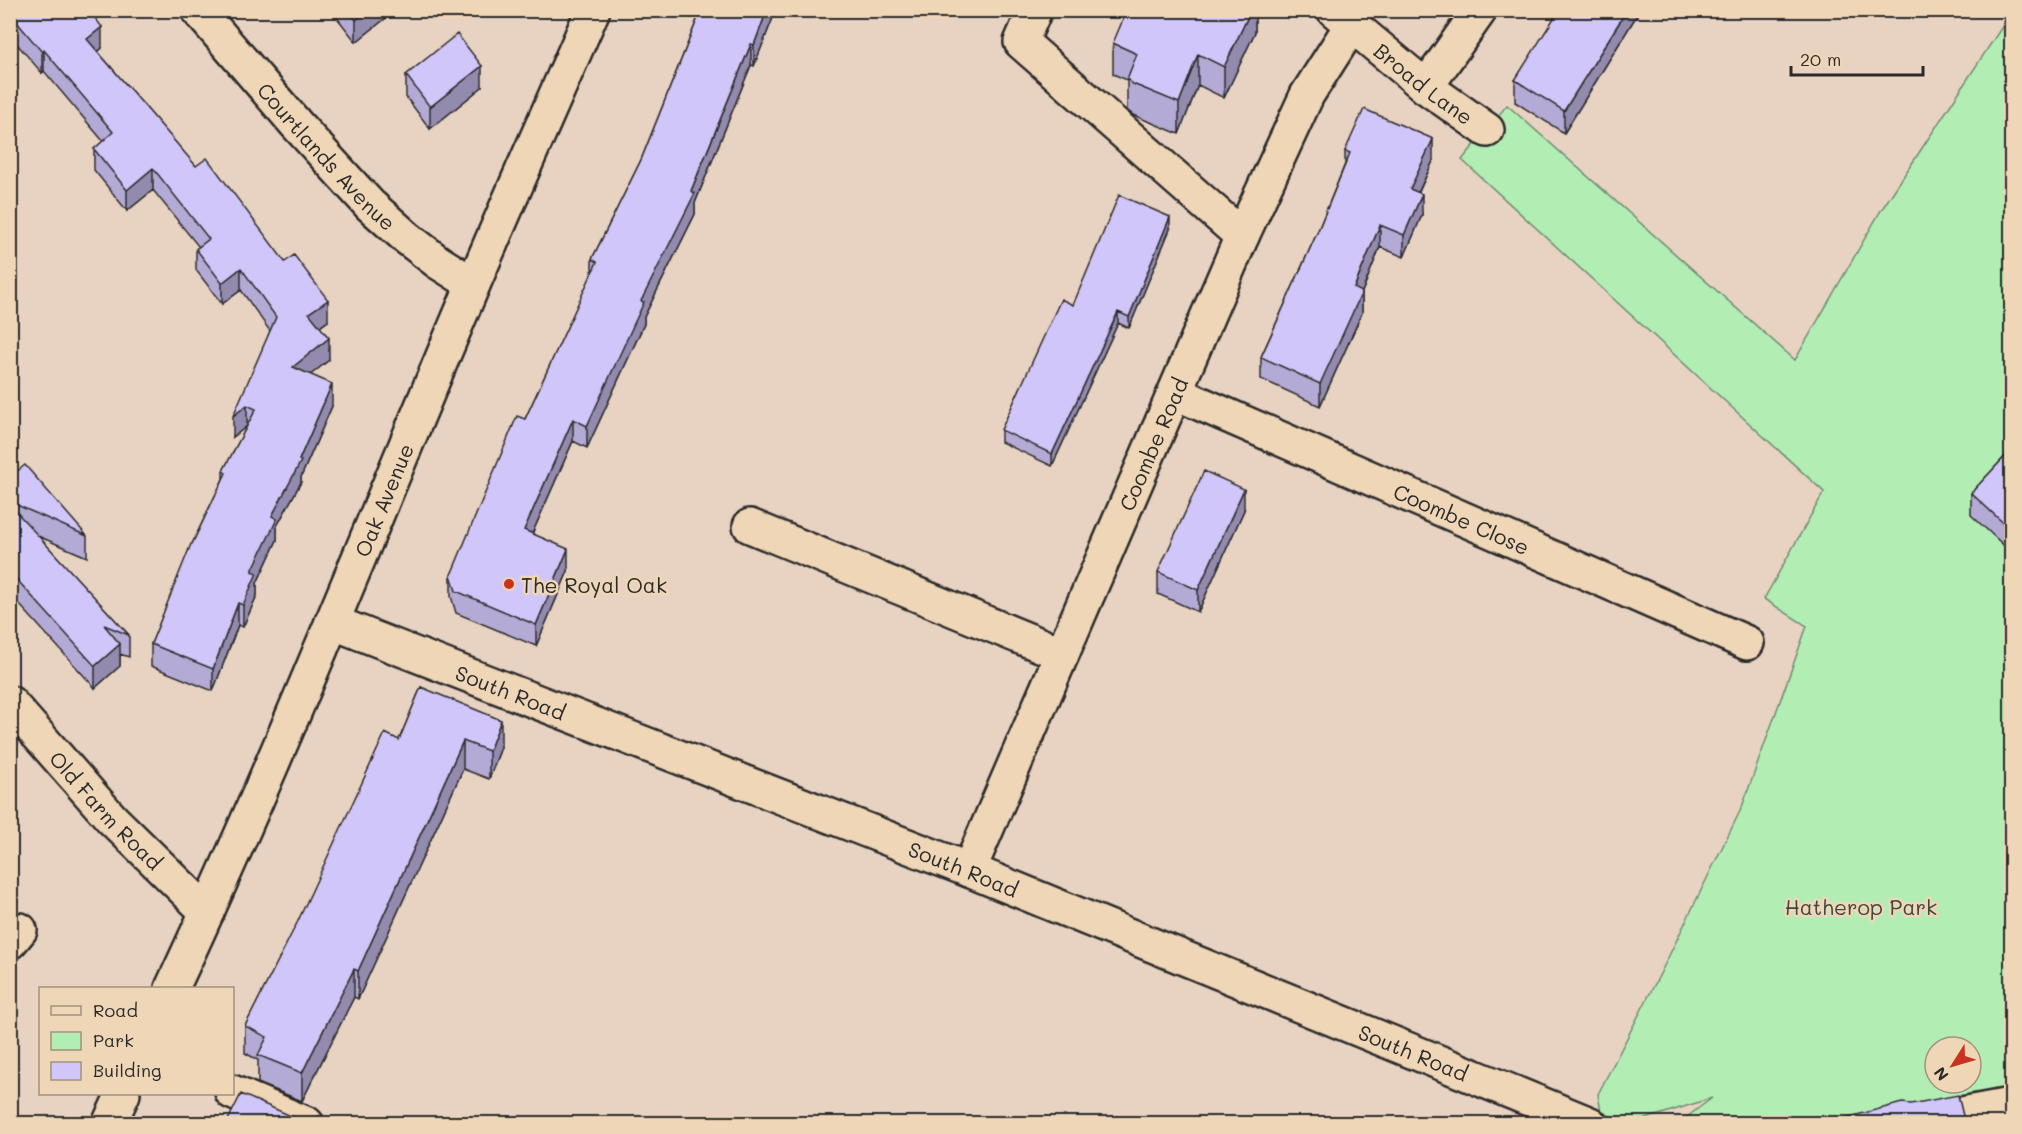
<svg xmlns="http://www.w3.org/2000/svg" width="2022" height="1134" font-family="Mali,sans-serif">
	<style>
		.green { fill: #b2eeb4; stroke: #6e8c70; stroke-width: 1.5; fill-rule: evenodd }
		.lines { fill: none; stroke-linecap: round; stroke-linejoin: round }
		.minor-casing { stroke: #2b2b2b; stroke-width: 38 }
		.minor { stroke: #eed6b6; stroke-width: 33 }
		.wall { fill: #b4aad6; stroke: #2b2b2b; stroke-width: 1.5 }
		.shaded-wall { fill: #928bae; stroke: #2b2b2b; stroke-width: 1.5 }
		.building { fill: #d1c6f9; stroke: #2b2b2b; stroke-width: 1.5 }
		.poi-dot { fill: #c8321e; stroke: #eed6b6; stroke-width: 2 }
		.labels { text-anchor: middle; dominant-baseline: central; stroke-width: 5; stroke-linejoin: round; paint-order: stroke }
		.street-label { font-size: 21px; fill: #2b2b2b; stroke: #eed6b6 }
		.poi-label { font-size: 21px; fill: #2b2b2b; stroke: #eed6b6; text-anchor: start }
		.park-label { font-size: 21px; fill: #3f4840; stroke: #eed6b6 }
	</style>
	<rect width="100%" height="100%" fill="#e8d3c3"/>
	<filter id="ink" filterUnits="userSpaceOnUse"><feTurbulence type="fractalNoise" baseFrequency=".0167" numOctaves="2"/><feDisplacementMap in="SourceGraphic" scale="12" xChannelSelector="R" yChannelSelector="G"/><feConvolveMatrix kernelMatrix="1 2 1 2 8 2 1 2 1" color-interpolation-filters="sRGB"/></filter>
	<g filter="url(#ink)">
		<path class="green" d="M 2011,13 L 2011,1123 L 1679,1123 L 1712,1098 L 1633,1123 L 1628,1123 L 1601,1112 L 1598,1094 L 1660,974 L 1742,807 L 1807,626 L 1764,599 L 1824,492 L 1462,160 L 1507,105 L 1795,360 L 1880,212 ZM 1935,1047 L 1971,1047 L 1971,1083 L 1935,1083 Z"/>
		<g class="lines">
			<defs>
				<g id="minor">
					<path id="s1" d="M 198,10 L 297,125 L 370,205 L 407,238 L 438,262 L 473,284"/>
					<path d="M 1035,10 L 1021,42 L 1242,236"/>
					<path id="s2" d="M 1334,10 L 1426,87 L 1487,130"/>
					<path d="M 1426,87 L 1480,10"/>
					<path id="s3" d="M 1176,393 L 1747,643"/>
					<path d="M 750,526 L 1062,654"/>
					<path id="s4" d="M 332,622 L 969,870 L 1590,1124"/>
					<path id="s5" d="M 10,703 L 112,819 L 207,912"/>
					<path id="s6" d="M 969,870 L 1242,236 L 1307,95 L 1351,26"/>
					<path d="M 10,942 L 20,930"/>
					<path id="s7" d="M 172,988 C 280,757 373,520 473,285 C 512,193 553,102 593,10"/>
					<path d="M 232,1092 L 307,1124"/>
					<path d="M 109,1124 L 123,1094"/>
					<path d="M 1908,1124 L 2005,1106"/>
				</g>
			</defs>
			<use href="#minor" class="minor-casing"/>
			<use href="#minor" class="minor"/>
		</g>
		<path class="wall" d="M 10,10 L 102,48 L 98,52 L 328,321 L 320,327 L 329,360 L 310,375 L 332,406 L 301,477 L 301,482 L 277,526 L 277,540 L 257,583 L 257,595 L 243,627 L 238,625 L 213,691 L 151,666 L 151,644 L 192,544 L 223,479 L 223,471 L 247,426 L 233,437 L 270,331 L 241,290 L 222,304 L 196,270 L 196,249 L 199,247 L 153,190 L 127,211 L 94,170 L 94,149 L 103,141 L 44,71 L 42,73 L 10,36 Z
			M 331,10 L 391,10 L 391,14 L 356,42 Z
			M 502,10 L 513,10 L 511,14 Z
			M 701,10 L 776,10 L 754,66 L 751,65 L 695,203 L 695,214 L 644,317 L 644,324 L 587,448 L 573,441 L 532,534 L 568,571 L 536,646 L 456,613 L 451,596 L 451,575 L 525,419 L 592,274 L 592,259 L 641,160 Z
			M 1255,10 L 1255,32 L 1224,98 L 1198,85 L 1179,134 L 1133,115 L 1127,110 L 1127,80 L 1113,74 L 1113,43 L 1186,14 Z
			M 1640,10 L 1564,133 L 1515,102 L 1515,80 Z
			M 406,75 L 482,87 L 430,129 L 406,97 Z
			M 1345,151 L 1433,161 L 1419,192 L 1422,215 L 1404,257 L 1380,247 L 1362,292 L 1362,313 L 1320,406 L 1261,379 L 1261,357 L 1317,233 L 1345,164 Z
			M 1170,229 L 1129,328 L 1118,323 L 1052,466 L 1001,442 L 1001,430 L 1073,305 Z
			M 2012,449 L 2012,553 L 1971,515 L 1971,493 Z
			M 10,477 L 87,536 L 87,557 L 38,536 L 129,635 L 129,657 L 120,654 L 120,666 L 95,688 L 10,594 Z
			M 1244,510 L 1198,612 L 1158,594 L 1158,572 Z
			M 421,687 L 501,747 L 489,779 L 463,769 L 358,999 L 354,997 L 302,1101 L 258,1083 L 258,1060 L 245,1053 L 245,1026 L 399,740 Z"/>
		<path class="shaded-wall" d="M 368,10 L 391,10 L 391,14 L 356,42 L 356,20 Z
			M 767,10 L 776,10 L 754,66 L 754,45 Z
			M 1251,10 L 1255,10 L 1255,32 L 1224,98 L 1224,67 Z
			M 1627,10 L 1640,10 L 1564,133 L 1564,111 Z
			M 102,27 L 102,48 L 87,61 L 87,39 Z
			M 751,44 L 751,65 L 695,203 L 695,214 L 644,317 L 644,324 L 587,448 L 587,426 L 641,301 L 691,191 Z
			M 44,50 L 44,71 L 42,73 L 42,52 Z
			M 1198,54 L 1198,85 L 1179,134 L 1179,103 Z
			M 482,66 L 482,87 L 430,129 L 430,107 Z
			M 1433,139 L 1433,161 L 1410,210 L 1410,189 Z
			M 153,168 L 153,190 L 127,211 L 127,190 Z
			M 1422,194 L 1422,215 L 1404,257 L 1404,235 Z
			M 1170,217 L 1170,229 L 1129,328 L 1129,317 Z
			M 1380,225 L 1380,247 L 1362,292 L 1362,313 L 1320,406 L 1320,384 L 1354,288 Z
			M 241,268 L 241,290 L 222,304 L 222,283 Z
			M 328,300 L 328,321 L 309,334 L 309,313 Z
			M 1118,312 L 1118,323 L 1052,466 L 1052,454 Z
			M 329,338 L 329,360 L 293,389 L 293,367 Z
			M 332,384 L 332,406 L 301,477 L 301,482 L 277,526 L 277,540 L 257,583 L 257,595 L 243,627 L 243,605 L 252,571 L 272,516 L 299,460 Z
			M 247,405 L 247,426 L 233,437 L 233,416 Z
			M 573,419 L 573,441 L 524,552 L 524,530 Z
			M 1244,489 L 1244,510 L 1198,612 L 1198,590 Z
			M 568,549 L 568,571 L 536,646 L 536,625 Z
			M 238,603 L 238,625 L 213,691 L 213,669 Z
			M 120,644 L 120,666 L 95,688 L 95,666 Z
			M 501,720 L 501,747 L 489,779 L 489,751 Z
			M 463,741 L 463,769 L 358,999 L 358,971 Z
			M 354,969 L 354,997 L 302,1101 L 302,1073 Z"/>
		<path class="building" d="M 10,10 L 89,10 L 102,27 L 87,39 L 196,166 L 207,158 L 285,262 L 294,255 L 328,300 L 309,313 L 329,338 L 293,367 L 332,384 L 299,460 L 301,461 L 272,516 L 277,519 L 252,571 L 257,573 L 243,605 L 238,603 L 213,669 L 151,644 L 191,544 L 192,544 L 226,473 L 223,471 L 256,409 L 247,405 L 233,416 L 276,317 L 241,268 L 222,283 L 196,249 L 209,239 L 153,168 L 127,190 L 94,149 L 113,132 L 44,50 L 42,52 L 10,14 Z
			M 348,10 L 368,10 L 356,20 Z
			M 701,10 L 767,10 L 754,45 L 751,44 L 691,191 L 695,193 L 641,301 L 644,302 L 587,426 L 573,419 L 524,530 L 568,549 L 536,625 L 456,591 L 451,575 L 517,416 L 525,419 L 597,262 L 592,259 L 641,160 Z
			M 1127,10 L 1178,10 L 1186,14 L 1188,10 L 1251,10 L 1224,67 L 1198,54 L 1179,103 L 1133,84 L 1127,79 L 1137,54 L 1113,43 Z
			M 1559,10 L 1627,10 L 1564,111 L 1515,80 Z
			M 457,34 L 482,66 L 430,107 L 406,75 Z
			M 1364,109 L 1433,139 L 1410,189 L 1422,194 L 1404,235 L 1380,225 L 1354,288 L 1362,292 L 1320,384 L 1261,357 L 1317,233 L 1350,153 L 1345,151 Z
			M 1119,195 L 1170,217 L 1129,317 L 1118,312 L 1052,454 L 1001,430 L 1061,299 L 1073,305 Z
			M 2012,449 L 2012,531 L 1971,493 Z
			M 25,465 L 87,536 L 10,502 L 10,477 Z
			M 1204,471 L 1244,489 L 1198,590 L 1158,572 Z
			M 10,505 L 129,635 L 104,625 L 120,644 L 95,666 L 10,572 Z
			M 421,687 L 501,720 L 489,751 L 463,741 L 358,971 L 354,969 L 302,1073 L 258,1055 L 267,1037 L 245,1026 L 297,923 L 385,733 L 399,740 Z
			M 241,1094 L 300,1120 L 310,1121 L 319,1116 L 324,1119 L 322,1124 L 226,1124 Z
			M 1958,1095 L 1965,1124 L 1830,1124 L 1830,1122 L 1902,1103 L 1911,1104 Z"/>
	</g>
	<circle class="poi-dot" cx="509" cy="584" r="6"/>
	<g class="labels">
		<g class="street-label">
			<text stroke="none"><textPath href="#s2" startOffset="116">Broad Lane</textPath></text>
			<text stroke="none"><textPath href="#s1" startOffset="195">Courtlands Avenue</textPath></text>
			<text stroke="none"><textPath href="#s6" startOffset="464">Coombe Road</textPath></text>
			<text stroke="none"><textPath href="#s7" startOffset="532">Oak Avenue</textPath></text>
			<text stroke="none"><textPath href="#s3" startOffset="312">Coombe Close</textPath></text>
			<text stroke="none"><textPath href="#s4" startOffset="192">South Road</textPath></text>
			<text stroke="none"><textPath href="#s5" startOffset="144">Old Farm Road</textPath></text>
			<text stroke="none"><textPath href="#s4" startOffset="678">South Road</textPath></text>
			<text stroke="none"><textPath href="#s4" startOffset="1164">South Road</textPath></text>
		</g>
		<g class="poi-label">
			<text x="521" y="584">The Royal Oak</text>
		</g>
		<g class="park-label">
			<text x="1861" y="906">Hatherop Park</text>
		</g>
	</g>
	<rect width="2022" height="1134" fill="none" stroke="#eed6b6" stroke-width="36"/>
	<rect x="18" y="18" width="1986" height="1098" fill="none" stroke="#2b2b2b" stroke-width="2" filter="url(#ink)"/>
	<rect x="39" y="987" width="195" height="108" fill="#eed6b6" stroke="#a0927e" stroke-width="1.5"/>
	<rect x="51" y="1006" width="30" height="9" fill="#eed6b6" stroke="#a0927e" stroke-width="1.5"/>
	<text x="93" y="1017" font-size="18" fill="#2b2b2b">Road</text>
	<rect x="51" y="1032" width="30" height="18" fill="#b2eeb4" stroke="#a0927e" stroke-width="1.5"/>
	<text x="93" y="1047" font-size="18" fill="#2b2b2b">Park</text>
	<rect x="51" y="1062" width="30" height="18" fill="#d1c6f9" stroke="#a0927e" stroke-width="1.5"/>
	<text x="93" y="1077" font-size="18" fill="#2b2b2b">Building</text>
	<g transform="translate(1953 1065) rotate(233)"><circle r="28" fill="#eed6b6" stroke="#a0927e" stroke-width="1.5"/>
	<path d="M0-4.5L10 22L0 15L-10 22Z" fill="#c8321e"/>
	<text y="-9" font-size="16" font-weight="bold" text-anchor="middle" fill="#2b2b2b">N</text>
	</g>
	<path d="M1791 66v9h132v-9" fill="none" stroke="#2b2b2b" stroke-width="3"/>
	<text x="1800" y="66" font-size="18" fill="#2b2b2b" stroke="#eed6b6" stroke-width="4.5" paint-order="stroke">20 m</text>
</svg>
